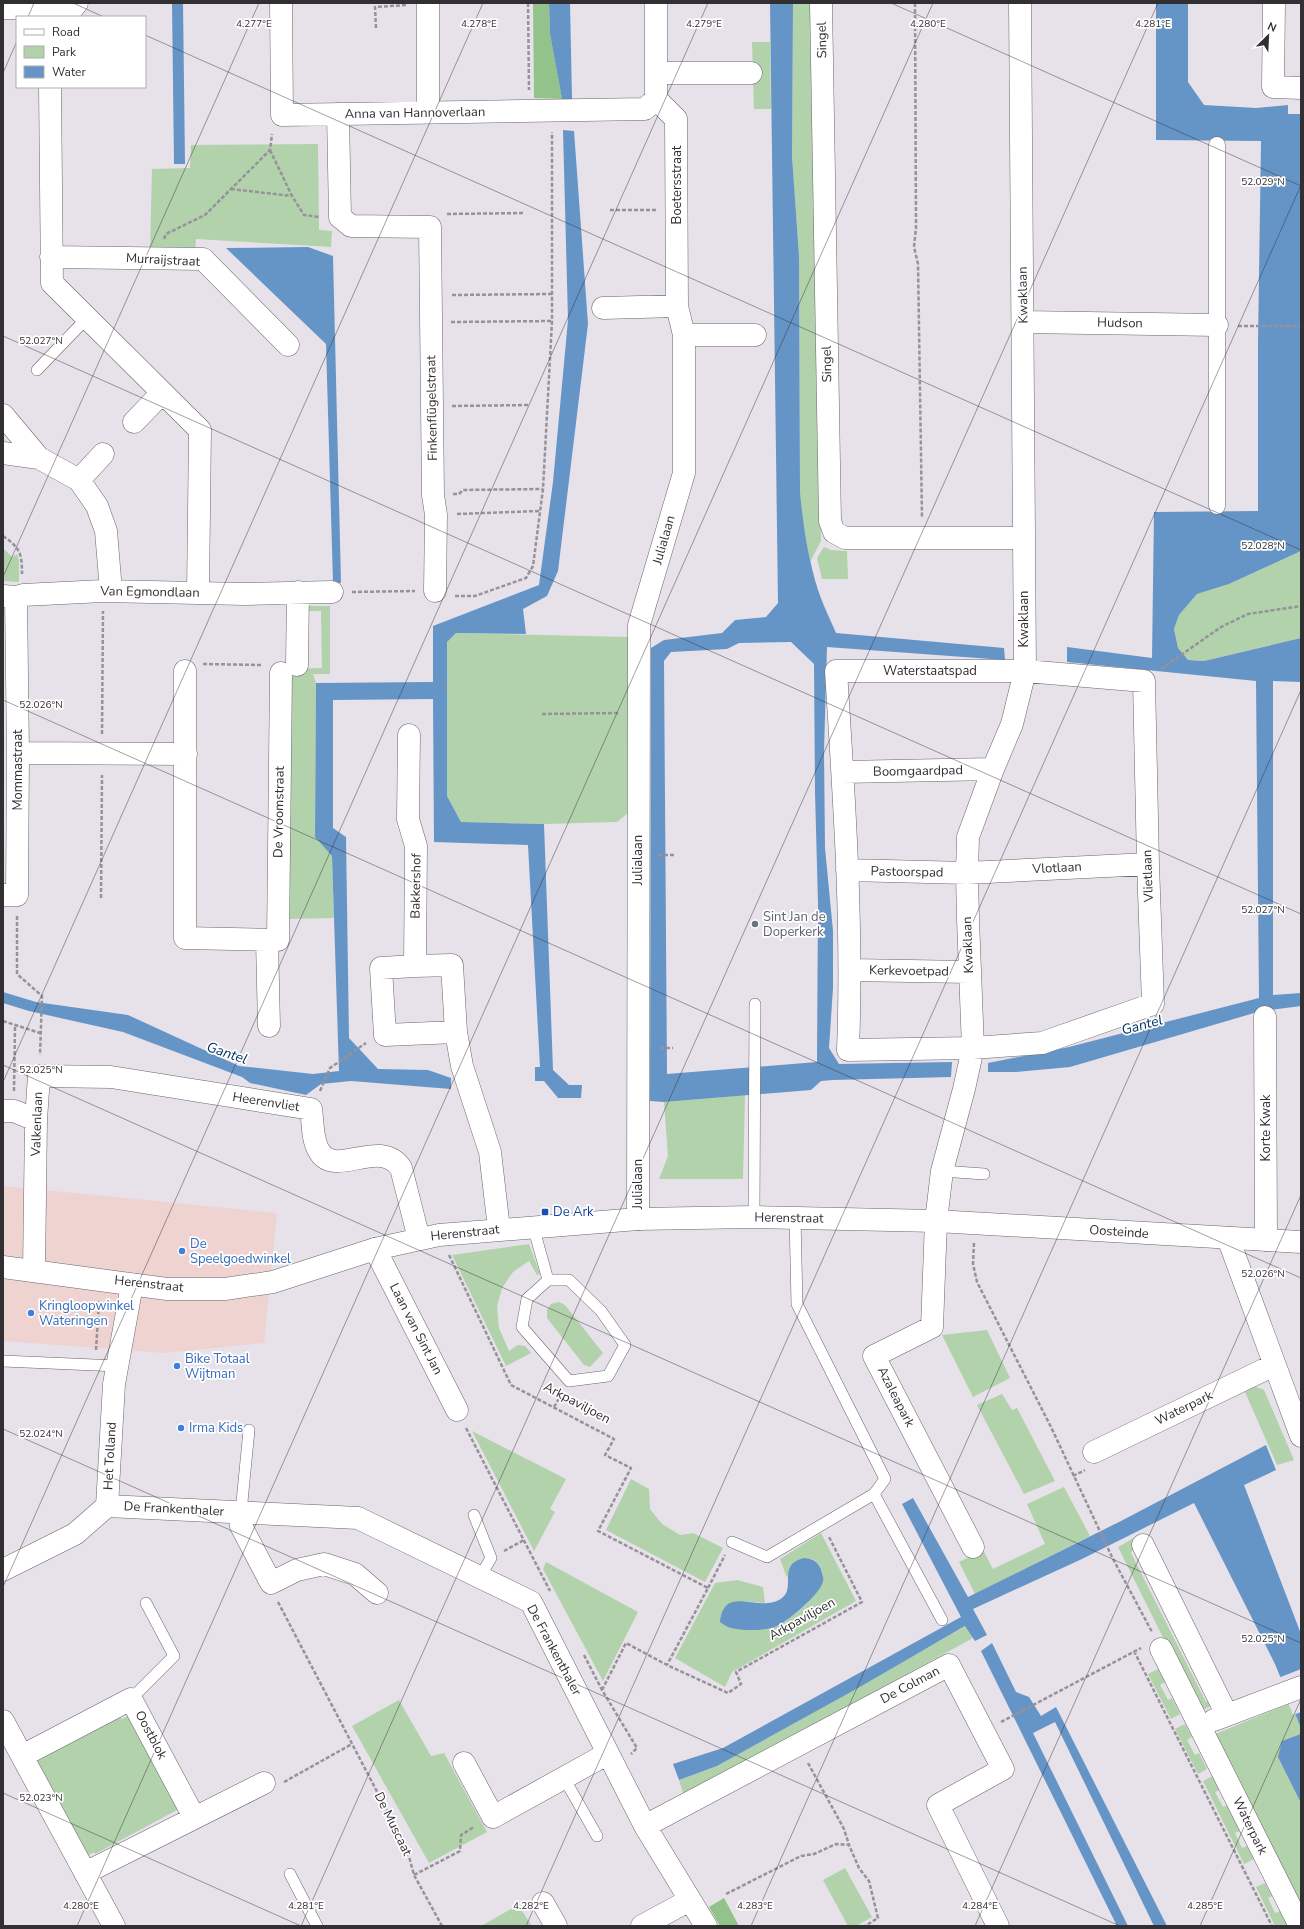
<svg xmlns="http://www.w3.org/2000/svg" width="1304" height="1929" font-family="'Nunito Sans',sans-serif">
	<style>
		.commercial { fill: #eed3d1 }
		.green { fill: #b2d2ac }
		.forest { fill: #93c28b }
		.water { fill: #6594c6; fill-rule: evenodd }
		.pier { fill: #e7e1ea }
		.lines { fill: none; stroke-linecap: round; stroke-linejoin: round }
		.service-casing { stroke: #6a646c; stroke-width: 12 }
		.pedestrian-casing { stroke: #6a646c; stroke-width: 17 }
		.minor-casing { stroke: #6a646c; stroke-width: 23 }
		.tertiary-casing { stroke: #6a646c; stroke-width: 23 }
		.path { stroke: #979299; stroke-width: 2.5; stroke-dasharray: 4 2; stroke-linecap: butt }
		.service { stroke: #fff; stroke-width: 11 }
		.pedestrian { stroke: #fff; stroke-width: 16 }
		.minor { stroke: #fff; stroke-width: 22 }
		.tertiary { stroke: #fff; stroke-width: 22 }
		.ticks { fill: none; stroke: #322f33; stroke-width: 1; stroke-opacity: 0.45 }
		.worship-dot { fill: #6b7280; stroke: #fff; stroke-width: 1.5 }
		.transit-dot { fill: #1a4fb4; stroke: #fff; stroke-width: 1.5 }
		.shop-dot { fill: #3f7fe0; stroke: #fff; stroke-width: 1.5 }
		.labels { text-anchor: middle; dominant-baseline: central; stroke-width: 3.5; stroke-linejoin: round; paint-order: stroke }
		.street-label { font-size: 13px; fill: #322f33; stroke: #fff }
		.worship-label { font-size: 13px; fill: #5b616d; stroke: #fff; text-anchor: start }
		.transit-label { font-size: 13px; fill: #164399; stroke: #fff; text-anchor: start }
		.shop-label { font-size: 13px; fill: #366cbe; stroke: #fff; text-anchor: start }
		.water-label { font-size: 14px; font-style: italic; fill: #003564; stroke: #fff }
		.ticks-label { font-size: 10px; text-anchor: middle; fill: #322f33; stroke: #fff; stroke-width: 3.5; stroke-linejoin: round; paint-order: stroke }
	</style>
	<rect width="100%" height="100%" fill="#e7e1ea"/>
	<path class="commercial" d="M 3,1186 L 277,1213 L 264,1343 L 165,1353 L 3,1341 Z"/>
	<path class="green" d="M 793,3 L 812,3 L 821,541 L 810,562 L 802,517 L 800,492 L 799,256 L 792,156 Z
		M 752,42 L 770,42 L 771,109 L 754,109 Z
		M 318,144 L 319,230 L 332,231 L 331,247 L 196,239 L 195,254 L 150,254 L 152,169 L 190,168 L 191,145 Z
		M 824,547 L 831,550 L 847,551 L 848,579 L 822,579 L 817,558 Z
		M 3,548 L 12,557 L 17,554 L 19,560 L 19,582 L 3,581 Z
		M 1301,551 L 1301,638 L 1204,661 L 1187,660 L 1178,648 L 1174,629 L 1179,615 L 1197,594 L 1229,584 Z
		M 307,606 L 330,606 L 330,674 L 313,674 L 316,683 L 315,837 L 332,856 L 334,918 L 288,919 L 288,669 L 322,668 L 321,611 L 307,611 Z
		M 456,633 L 629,637 L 628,813 L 617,822 L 544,824 L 461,822 L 447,796 L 447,642 Z
		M 745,1095 L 743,1179 L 659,1179 L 668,1156 L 664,1102 Z
		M 529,1244 L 540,1274 L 537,1275 L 529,1261 L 513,1272 L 502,1288 L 497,1306 L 499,1328 L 509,1351 L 518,1345 L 525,1346 L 531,1353 L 506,1366 L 452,1255 Z
		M 559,1302 L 565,1305 L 603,1353 L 590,1367 L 584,1365 L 547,1318 L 547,1310 L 551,1304 Z
		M 987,1330 L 1010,1378 L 973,1397 L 942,1335 Z
		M 1254,1386 L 1264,1390 L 1294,1460 L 1277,1465 L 1245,1392 Z
		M 1002,1394 L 1012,1410 L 1017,1408 L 1055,1481 L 1024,1494 L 977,1405 Z
		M 472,1431 L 566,1479 L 550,1509 L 555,1512 L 534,1551 Z
		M 631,1479 L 649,1489 L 650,1509 L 662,1524 L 680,1535 L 693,1533 L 723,1548 L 705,1582 L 606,1530 Z
		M 1064,1487 L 1090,1536 L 975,1594 L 959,1562 L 983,1550 L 993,1569 L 1045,1544 L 1027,1504 Z
		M 821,1533 L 856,1601 L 732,1672 L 725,1687 L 675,1658 L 715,1583 L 737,1580 L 763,1587 L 765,1603 L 743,1601 L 777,1626 C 797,1615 844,1579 812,1559 L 791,1565 L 787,1578 L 780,1559 Z
		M 1134,1538 L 1136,1544 L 1131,1553 L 1206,1702 L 1212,1701 L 1213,1705 L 1203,1710 L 1197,1706 L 1118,1547 Z
		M 546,1562 L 638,1612 L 603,1681 L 543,1569 Z
		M 966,1626 L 973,1638 L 684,1796 L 679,1780 L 717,1766 Z
		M 1158,1669 L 1165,1682 L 1160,1685 L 1168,1700 L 1172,1698 L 1180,1714 L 1171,1719 L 1148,1674 Z
		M 1301,1699 L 1301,1909 L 1213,1735 Z
		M 399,1700 L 431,1756 L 444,1753 L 487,1832 L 429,1863 L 352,1726 Z
		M 128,1716 L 179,1809 L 95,1854 L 94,1852 L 84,1858 L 33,1763 L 120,1717 L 122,1719 Z
		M 1185,1724 L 1192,1737 L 1187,1740 L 1195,1755 L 1199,1753 L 1207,1769 L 1198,1774 L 1175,1729 Z
		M 1213,1776 L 1220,1790 L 1215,1792 L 1223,1807 L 1227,1805 L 1240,1831 L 1235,1833 L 1242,1848 L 1247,1846 L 1254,1859 L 1244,1864 L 1203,1781 Z
		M 845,1868 L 872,1917 L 856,1926 L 848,1926 L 823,1880 Z
		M 1265,1883 L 1272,1896 L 1268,1898 L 1275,1913 L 1280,1911 L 1287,1926 L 1275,1926 L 1256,1887 Z
		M 518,1905 L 532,1926 L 481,1926 Z"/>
	<path class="forest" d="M 533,3 L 549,3 L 550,34 L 562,99 L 534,98 Z
		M 724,1898 L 739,1926 L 720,1926 L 709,1907 Z"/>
	<path class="water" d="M 172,3 L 183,3 L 185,164 L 174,164 Z
		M 549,3 L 570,3 L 572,99 L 562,99 L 550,34 Z
		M 770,3 L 793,3 L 792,156 L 799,256 L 800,492 C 803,525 808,558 818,590 C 823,605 830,619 836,633 L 1004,648 L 1005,660 L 827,647 L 824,751 L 825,848 L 833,931 L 833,988 L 829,1048 L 839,1064 L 952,1062 L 951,1077 L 833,1080 L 821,1081 L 811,1090 L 664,1102 L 650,1101 L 651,648 L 664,640 L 722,633 L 735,620 L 766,617 L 778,603 ZM 791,642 L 814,664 L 815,792 L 818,903 L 817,1062 L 667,1074 L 664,661 L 671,652 L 727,649 L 739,643 Z
		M 1156,3 L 1188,3 L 1188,82 L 1204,105 L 1256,108 L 1288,105 L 1288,114 L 1301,114 L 1301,551 L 1229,584 L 1197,594 L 1179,615 L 1174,629 L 1178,648 L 1188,660 L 1204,661 L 1301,638 L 1301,682 L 1273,681 L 1273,995 L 1301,993 L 1301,1006 L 1261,1011 L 1070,1067 L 1016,1072 L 988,1072 L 988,1063 L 1069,1047 L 1259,998 L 1256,681 L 1067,662 L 1067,647 L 1152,658 L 1154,512 L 1258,511 L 1258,342 L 1261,141 L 1156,140 Z
		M 563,130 L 574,131 L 588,324 L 558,571 L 547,596 L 523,609 L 526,634 L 456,633 L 447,642 L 447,796 L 461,822 L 544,824 L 553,1070 L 569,1085 L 582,1085 L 581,1098 L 558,1098 L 544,1081 L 535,1081 L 535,1067 L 540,1067 L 528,845 L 434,842 L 433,699 L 333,700 L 333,828 L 346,837 L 349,1038 L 378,1069 L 428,1070 L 451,1078 L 451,1089 L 351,1081 L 321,1084 L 306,1095 L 250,1083 L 242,1077 L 123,1032 L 29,1011 L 3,1003 L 3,992 L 36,1002 L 128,1015 L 239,1066 L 313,1074 L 339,1071 L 332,856 L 315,837 L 316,683 L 433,682 L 433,626 L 539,585 L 553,482 L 568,320 Z
		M 308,247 L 333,256 L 341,583 L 333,582 L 326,344 L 226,248 Z
		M 1266,1445 L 1276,1470 L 1244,1485 L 1301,1634 L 1301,1728 L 1275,1664 L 1194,1503 L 1082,1559 L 973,1609 L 987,1635 L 975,1641 L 965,1626 L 858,1688 L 717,1766 L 679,1780 L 673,1764 L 723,1748 L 961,1617 L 902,1504 L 913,1498 L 968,1597 L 1121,1521 Z
		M 804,1558 C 813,1559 817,1561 821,1569 C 822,1573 824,1578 823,1581 C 821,1594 788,1621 777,1626 C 765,1631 743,1631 731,1628 C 727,1627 723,1624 720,1622 C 724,1584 757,1612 779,1600 C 799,1590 775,1565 804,1558 Z
		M 992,1643 L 1016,1692 L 1029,1697 L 1041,1716 L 1056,1707 L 1167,1926 L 1154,1926 L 1055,1722 L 1033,1733 L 1128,1926 L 1117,1926 L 981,1651 Z
		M 1301,1734 L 1301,1803 L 1278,1757 L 1282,1741 Z"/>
	<path class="pier" d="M 1301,1669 L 1301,1712 L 1293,1715 L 1278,1678 Z"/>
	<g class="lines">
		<defs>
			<path id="service" d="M 37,370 L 87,318
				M 942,1171 L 984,1174
				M 754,1217 L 755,1004
				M 533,1226 L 548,1280
				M 548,1280 L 569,1280 L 601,1311 L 625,1345 L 608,1376 L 569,1381 L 522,1327 L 527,1299 Z
				M 3,1361 L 118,1366
				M 874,1494 L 942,1620
				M 241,1512 L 249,1430
				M 474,1515 L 491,1558 L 480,1577
				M 732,1542 L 767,1557 L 874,1494 L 885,1479 L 797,1304 L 795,1217
				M 131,1699 L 174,1656 L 146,1603
				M 564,1778 L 597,1836
				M 290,1874 L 317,1926"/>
			<path id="pedestrian" d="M 1217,506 L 1217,145"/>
			<path id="minor" d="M 281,3 L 282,115 L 645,109 L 656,99
				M 428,3 L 428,112
				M 821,3 L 830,521 L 834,532 L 845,538 L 1024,538
				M 1274,3 L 1273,87 L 1301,88
				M 3,8 L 72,9 L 77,3
				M 656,73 L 751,73
				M 50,87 L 52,283 L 200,430 L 198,593
				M 338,114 L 340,217 L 351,226 L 430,227 L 433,495 L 436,515 L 435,591
				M 51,257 L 203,259 L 288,345
				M 603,308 L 677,306
				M 1023,322 L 1217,325
				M 684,335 L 755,335
				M 3,415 L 39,458
				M 134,422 L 162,393
				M 3,453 L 39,458 L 79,480 L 97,506 L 106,531 L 111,591
				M 79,480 L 103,454
				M 3,596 L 16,597 L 23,595 L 103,591 L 245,594 L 332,592
				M 297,665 L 298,592
				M 185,671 L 185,938 L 278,940 L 281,673
				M 836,671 L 1025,671 L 1144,681 L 1148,864 L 1153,1004 L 1042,1043 L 973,1048 L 848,1050 C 853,923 844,797 836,671 Z
				M 409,735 L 408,819 L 416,846 L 415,966 L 452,965 L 456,1032 L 462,1066 L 490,1152 L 499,1229
				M 18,753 L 186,754
				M 843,772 L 993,769
				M 847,870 L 967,873 L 1148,864
				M 3,895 L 17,895 L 18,753 L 16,597
				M 267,940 L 269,1026
				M 415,966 L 381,968 L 385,1035 L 456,1032
				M 850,970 L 969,972
				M 1265,1017 L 1266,1240
				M 3,1111 L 14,1111 L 36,1120
				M 638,1219 L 639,625 L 684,473 L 684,335 L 677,306 L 676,119 L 656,99 L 656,3
				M 1228,1238 L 1301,1436
				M 375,1249 L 457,1410
				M 34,1270 L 36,1120 L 39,1076 L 111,1077 L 311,1109 C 313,1122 312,1138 318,1149 C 333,1181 379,1136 401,1168 L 419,1239
				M 1094,1452 L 1274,1365
				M 107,1506 L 358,1518 L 531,1602 L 645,1826 L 706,1926
				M 241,1512 L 241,1526 L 271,1583 L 297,1570 L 324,1564 L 355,1574 L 377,1593
				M 1143,1545 L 1227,1715
				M 973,1547 L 874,1356 L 932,1327 L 936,1221 L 942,1171 L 964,1089 L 973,1048 L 968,919 L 967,873 L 968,837 L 993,769 L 1012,724 L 1025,671 L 1020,3
				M 1161,1649 L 1300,1926
				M 1214,1720 L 1301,1687
				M 3,1721 L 114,1926
				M 22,1756 L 131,1699 L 194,1817
				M 464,1763 L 493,1817 L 607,1754
				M 645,1826 L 949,1665 L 1003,1769 L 938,1805 L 998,1926
				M 85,1873 L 264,1783
				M 543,1903 L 556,1926
				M 642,1926 L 690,1900"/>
			<path id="tertiary" d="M 3,1267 L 167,1289 L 225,1289 L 273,1282 L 375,1249 L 439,1235 L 638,1219 L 754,1217 L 936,1221 L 1301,1242
				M 3,1570 L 75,1534 L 107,1506 L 114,1384 L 132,1285"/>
		</defs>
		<use href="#service" class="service-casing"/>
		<use href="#pedestrian" class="pedestrian-casing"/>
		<use href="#minor" class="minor-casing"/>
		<use href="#tertiary" class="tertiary-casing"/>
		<path class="path" d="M 528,3 L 529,90
			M 915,3 L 916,228 L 914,247 L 918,264 L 922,518
			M 376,28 L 375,7 L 407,5
			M 270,150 L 292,196 L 304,215 L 319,217
			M 231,189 L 292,196
			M 610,210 L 656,210
			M 447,214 L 525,213
			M 164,239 L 166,234 L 205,215 L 270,150 L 272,134
			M 452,295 L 552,294
			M 451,322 L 552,321
			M 1238,326 L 1301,326
			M 452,406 L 529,405
			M 453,494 L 459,494 L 463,490 L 543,489
			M 457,514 L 539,511
			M 3,536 C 20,548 22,553 22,574
			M 352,592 L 415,591
			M 455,596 L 475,596 L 526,578 L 533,566 L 543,489 L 552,321 L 552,132
			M 203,664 L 262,665
			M 1161,669 L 1221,627 L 1248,614 L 1301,606
			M 542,714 L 618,713
			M 102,734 L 103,611
			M 658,855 L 676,855
			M 101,898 L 102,775
			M 17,916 L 17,974 L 42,996 L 40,1055
			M 3,1021 L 40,1033
			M 660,1048 L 673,1048
			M 14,1091 L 15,1026
			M 320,1091 L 330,1068 L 366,1043
			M 974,1243 L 973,1264 L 977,1282 L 1051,1427 L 1112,1557 L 1152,1632
			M 449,1255 L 511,1385 L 614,1439 L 605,1455 L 631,1468 L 598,1531 L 708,1588 L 667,1665
			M 96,1350 L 99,1301
			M 554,1407 L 562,1393
			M 466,1428 L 550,1591
			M 1073,1476 L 1085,1470
			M 504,1551 L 524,1540
			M 708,1588 L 725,1555
			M 278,1602 L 407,1849 L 414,1875 L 442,1926
			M 1134,1651 L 1272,1926
			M 584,1655 L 602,1690 L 637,1748 L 631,1754
			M 602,1690 L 626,1643 L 667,1665 L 728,1693 L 741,1684 L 736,1672 L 862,1602 L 829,1537
			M 1001,1722 L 1141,1648
			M 808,1763 L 844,1829 L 849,1845
			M 284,1782 L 352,1744
			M 414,1875 L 460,1851 L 461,1835 L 474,1827
			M 726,1894 L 801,1856 L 814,1854 L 836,1844 L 849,1845 L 859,1868 L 869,1881 L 878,1918 L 865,1926"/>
		<use href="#service" class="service"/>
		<use href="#pedestrian" class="pedestrian"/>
		<use href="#minor" class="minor"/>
		<use href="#tertiary" class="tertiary"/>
	</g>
	<path class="ticks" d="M 73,3 L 104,17M 891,3 L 1301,186M 28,17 L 34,3M 145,35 L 1301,550M 3,73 L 17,41M 3,336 L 1301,914M 3,577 L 259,3M 3,700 L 1301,1278M 3,1065 L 1301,1643M 3,1082 L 483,3M 3,1429 L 1120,1926M 3,1587 L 708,3M 3,1793 L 301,1926M 77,1926 L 933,3M 301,1926 L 1158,3M 526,1926 L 1301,185M 751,1926 L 1301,690M 975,1926 L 1301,1195M 1200,1926 L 1301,1699"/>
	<circle class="worship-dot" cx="755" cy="924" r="4"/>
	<rect class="transit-dot" x="541" y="1208" width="8" height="8" rx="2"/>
	<g class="shop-dot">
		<circle cx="182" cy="1251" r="4"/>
		<circle cx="31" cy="1313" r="4"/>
		<circle cx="177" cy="1366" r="4"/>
		<circle cx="181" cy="1428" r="4"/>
	</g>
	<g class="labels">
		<g class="street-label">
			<text transform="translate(822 40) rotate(-91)">Singel</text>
			<text transform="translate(415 113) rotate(-1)">Anna van Hannoverlaan</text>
			<text transform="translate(677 185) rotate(-90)">Boetersstraat</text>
			<text transform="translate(163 260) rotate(3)">Murraijstraat</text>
			<text transform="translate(1023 295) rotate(-91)">Kwaklaan</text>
			<text transform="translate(1120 323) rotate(1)">Hudson</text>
			<text transform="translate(827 364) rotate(-91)">Singel</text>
			<text transform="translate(432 408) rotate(-91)">Finkenflügelstraat</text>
			<text transform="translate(664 540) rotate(-74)">Julialaan</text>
			<text transform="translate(150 592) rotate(1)">Van Egmondlaan</text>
			<text transform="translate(1024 619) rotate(-90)">Kwaklaan</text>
			<text x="930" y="671">Waterstaatspad</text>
			<text transform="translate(18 770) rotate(-90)">Mommastraat</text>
			<text transform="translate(918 771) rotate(-1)">Boomgaardpad</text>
			<text transform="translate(279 812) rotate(-89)">De Vroomstraat</text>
			<text transform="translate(638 860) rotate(-90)">Julialaan</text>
			<text transform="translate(1057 868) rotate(-3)">Vlotlaan</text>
			<text transform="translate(907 872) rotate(1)">Pastoorspad</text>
			<text transform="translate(1148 876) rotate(-92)">Vlietlaan</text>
			<text transform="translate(416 886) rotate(-89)">Bakkershof</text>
			<text transform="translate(968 945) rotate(-92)">Kwaklaan</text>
			<text transform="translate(909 971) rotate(1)">Kerkevoetpad</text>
			<text transform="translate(266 1102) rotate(9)">Heerenvliet</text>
			<text transform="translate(37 1124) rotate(-88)">Valkenlaan</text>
			<text transform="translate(1266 1128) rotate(-90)">Korte Kwak</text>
			<text transform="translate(638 1184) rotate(-90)">Julialaan</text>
			<text transform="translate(789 1218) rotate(1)">Herenstraat</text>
			<text transform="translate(1119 1232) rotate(4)">Oosteinde</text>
			<text transform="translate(465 1233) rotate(-6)">Herenstraat</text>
			<text transform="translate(149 1284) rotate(6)">Herenstraat</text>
			<text transform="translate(416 1329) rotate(63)">Laan van Sint Jan</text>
			<text transform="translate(896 1397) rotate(63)">Azaleapark</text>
			<text transform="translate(577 1403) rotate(28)">Arkpaviljoen</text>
			<text transform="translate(1184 1408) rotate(-26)">Waterpark</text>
			<text transform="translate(110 1456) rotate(-87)">Het Tolland</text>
			<text transform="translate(174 1509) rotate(3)">De Frankenthaler</text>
			<text transform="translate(802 1619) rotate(-29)">Arkpaviljoen</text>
			<text transform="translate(554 1650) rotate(62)">De Frankenthaler</text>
			<text transform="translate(910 1685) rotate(-28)">De Colman</text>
			<text transform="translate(151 1735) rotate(62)">Oostblok</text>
			<text transform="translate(393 1824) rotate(64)">De Muscaat</text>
			<text transform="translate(1250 1826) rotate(64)">Waterpark</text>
		</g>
		<g class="worship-label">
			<text x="763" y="917">Sint Jan de<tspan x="763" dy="15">Doperkerk</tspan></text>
		</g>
		<g class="transit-label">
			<text x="553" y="1212">De Ark</text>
		</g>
		<g class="shop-label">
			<text x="190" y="1244">De<tspan x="190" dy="15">Speelgoedwinkel</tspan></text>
			<text x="39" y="1306">Kringloopwinkel<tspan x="39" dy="15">Wateringen</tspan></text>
			<text x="185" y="1359">Bike Totaal<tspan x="185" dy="15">Wijtman</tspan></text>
			<text x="189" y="1428">Irma Kids</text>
		</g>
		<g class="water-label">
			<text transform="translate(1142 1025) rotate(-15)">Gantel</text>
			<text transform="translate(227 1053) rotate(19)">Gantel</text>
		</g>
	</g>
	<g class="ticks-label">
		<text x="704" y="27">4.279°E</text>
		<text x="1153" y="27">4.281°E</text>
		<text x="254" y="27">4.277°E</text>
		<text x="479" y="27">4.278°E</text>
		<text x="928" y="27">4.280°E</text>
		<text x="1263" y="185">52.029°N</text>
		<text x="41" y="344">52.027°N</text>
		<text x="1263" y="549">52.028°N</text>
		<text x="41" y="708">52.026°N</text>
		<text x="1263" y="913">52.027°N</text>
		<text x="41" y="1073">52.025°N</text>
		<text x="1263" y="1277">52.026°N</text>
		<text x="41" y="1437">52.024°N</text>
		<text x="1263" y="1642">52.025°N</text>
		<text x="41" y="1801">52.023°N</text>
		<text x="81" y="1909">4.280°E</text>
		<text x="306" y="1909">4.281°E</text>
		<text x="531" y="1909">4.282°E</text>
		<text x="755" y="1909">4.283°E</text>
		<text x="980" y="1909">4.284°E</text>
		<text x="1205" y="1909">4.285°E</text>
	</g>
	<rect width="1304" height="1929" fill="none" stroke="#322f33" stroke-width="8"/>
	<rect x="16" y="16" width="130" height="72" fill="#ffffff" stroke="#adacad"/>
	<rect x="24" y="29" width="20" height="6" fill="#ffffff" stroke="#adacad"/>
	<text x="52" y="36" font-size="12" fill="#322f33">Road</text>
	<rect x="24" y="46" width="20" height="12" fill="#b2d2ac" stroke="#adacad"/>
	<text x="52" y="56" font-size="12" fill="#322f33">Park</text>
	<rect x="24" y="66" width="20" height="12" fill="#6594c6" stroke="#adacad"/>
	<text x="52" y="76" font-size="12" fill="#322f33">Water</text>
	<g transform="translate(1268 36) rotate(24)" stroke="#ffffff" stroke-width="3" paint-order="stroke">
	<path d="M0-3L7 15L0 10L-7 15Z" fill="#322f33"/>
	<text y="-6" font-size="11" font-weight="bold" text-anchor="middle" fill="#322f33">N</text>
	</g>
</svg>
